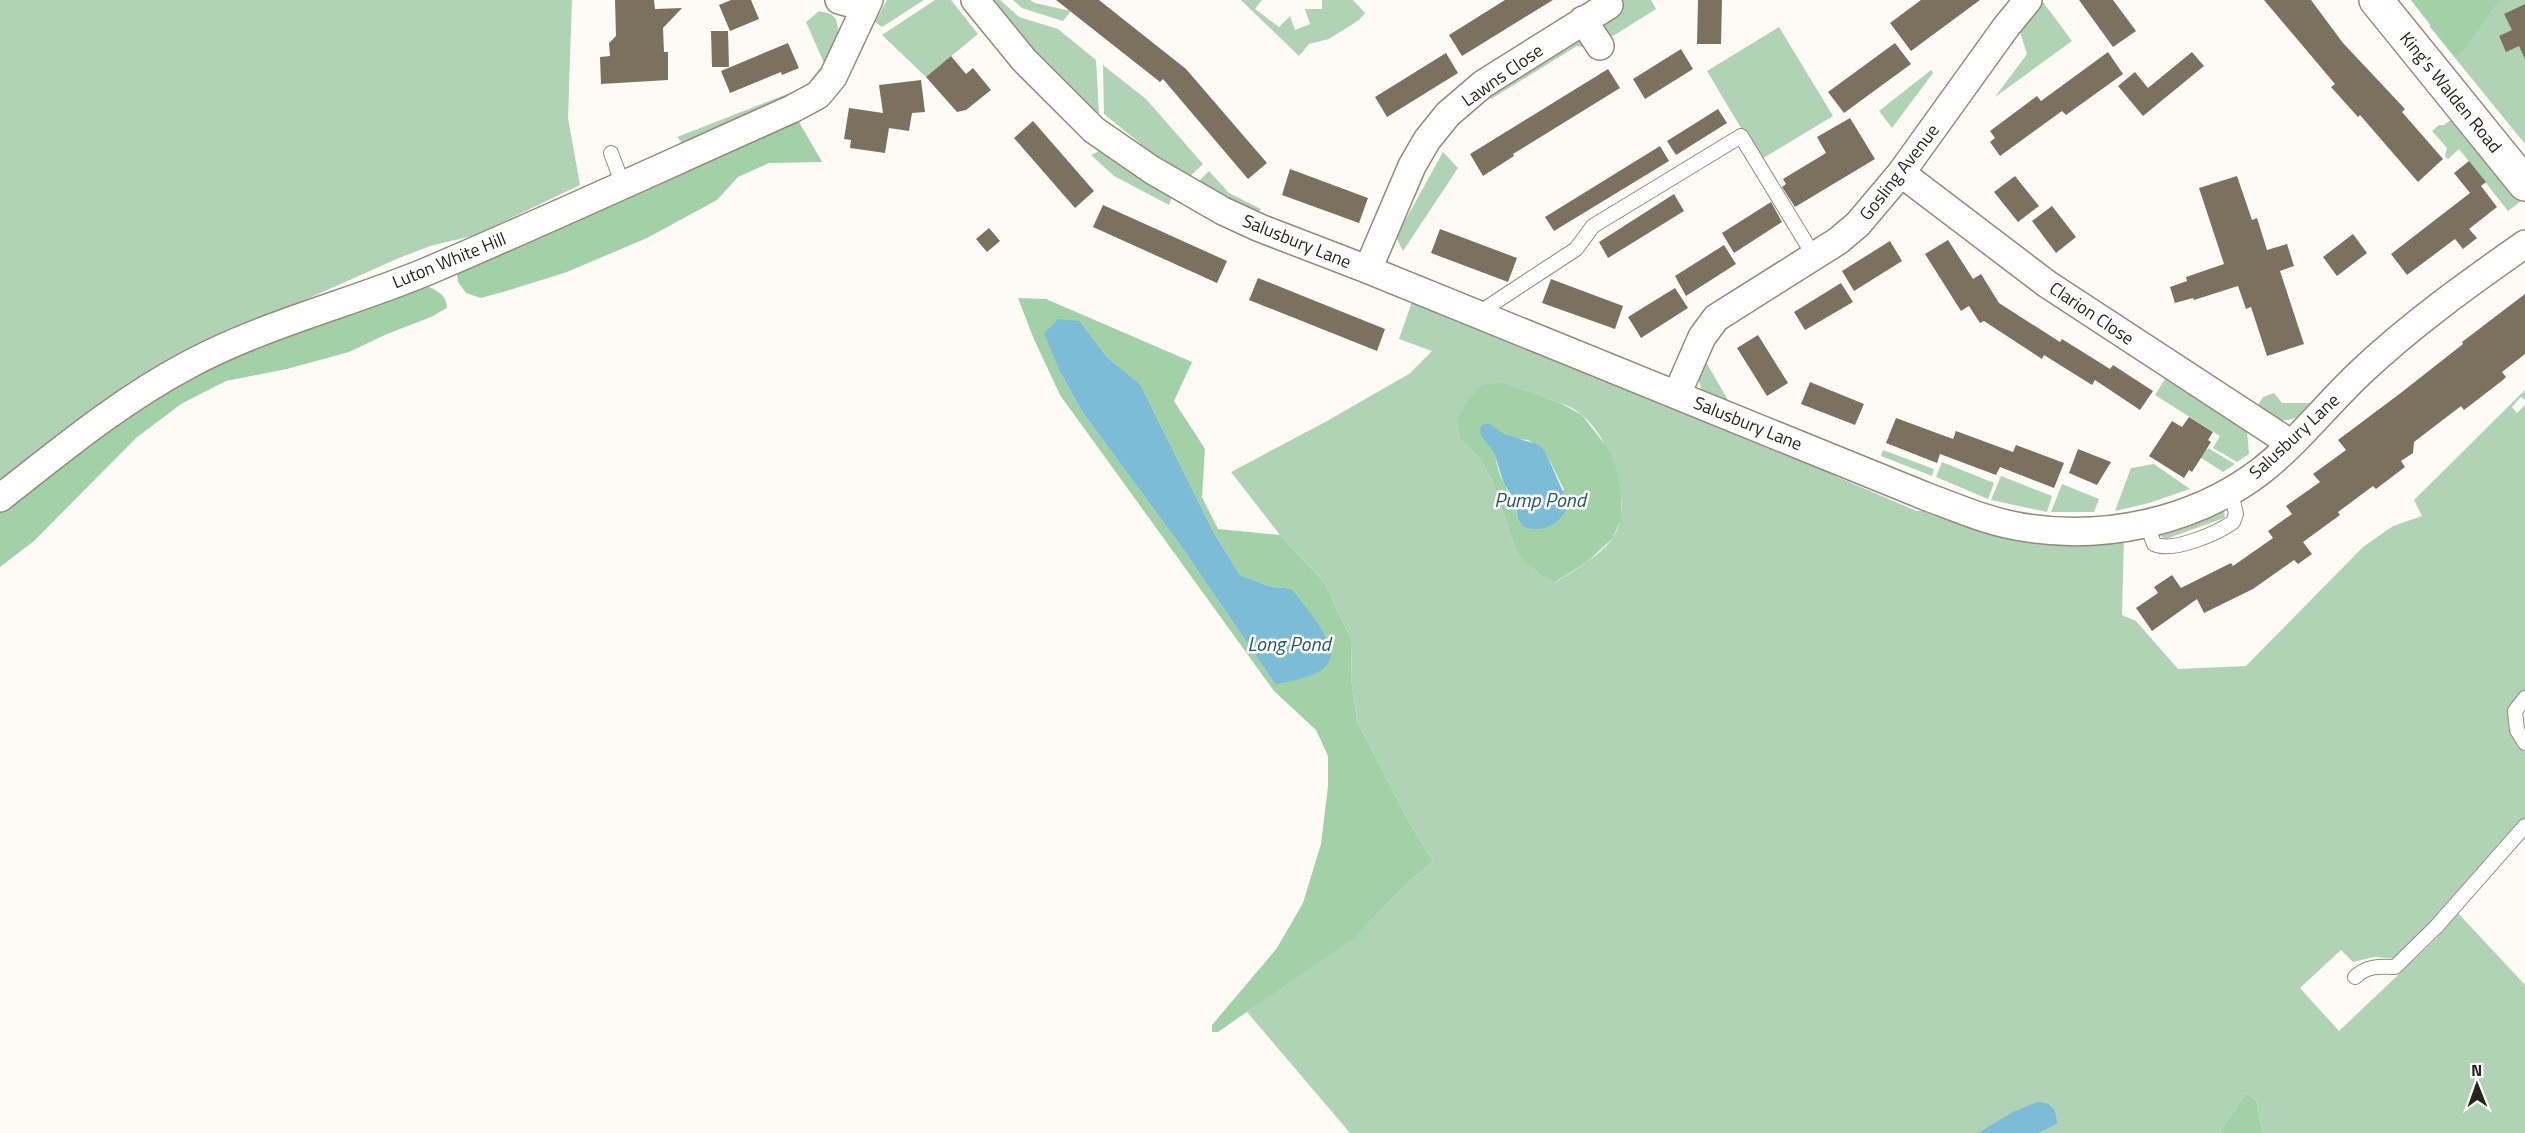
<svg xmlns="http://www.w3.org/2000/svg" width="2525" height="1133" font-family="'Titillium Web',sans-serif">
	<style>
		.green { fill: #b1d3b5; fill-rule: evenodd }
		.forest { fill: #a2d1a8; fill-rule: evenodd }
		.water { fill: #7dbcd7 }
		.building { fill: #7c715f }
		.lines { fill: none; stroke-linecap: round; stroke-linejoin: round }
		.lane-casing { stroke: #958a77; stroke-width: 16 }
		.street-casing { stroke: #958a77; stroke-width: 30 }
		.secondary-casing { stroke: #958a77; stroke-width: 36 }
		.lane { stroke: #fff; stroke-width: 14 }
		.street { stroke: #fff; stroke-width: 27 }
		.secondary { stroke: #fff; stroke-width: 33 }
		.labels { text-anchor: middle; dominant-baseline: central; stroke-width: 5; stroke-linejoin: round; paint-order: stroke }
		.street-label { font-size: 18px; fill: #28241c; stroke: #fff }
		.water-label { font-size: 20px; font-style: italic; fill: #24576b; stroke: #fff }
	</style>
	<rect width="100%" height="100%" fill="#fefbf7"/>
	<path class="green" d="M 0,0 L 572,0 L 568,118 L 580,185 L 476,235 L 430,246 L 399,258 L 183,354 L 119,391 L 0,483 Z
		M 887,0 L 924,0 L 882,27 L 875,22 Z
		M 935,0 L 951,0 L 978,34 L 926,77 L 882,35 Z
		M 985,0 L 1000,0 L 1019,17 L 1058,29 L 1096,60 L 1099,113 L 1093,115 Z
		M 1013,0 L 1030,0 L 1035,3 L 1071,11 L 1063,21 L 1022,8 Z
		M 1241,0 L 1262,0 L 1255,9 L 1279,27 L 1290,16 L 1295,30 L 1310,24 L 1305,9 L 1322,9 L 1322,0 L 1353,0 L 1365,13 L 1359,20 L 1329,39 L 1309,44 L 1299,56 Z
		M 1608,0 L 1651,0 L 1656,9 L 1605,41 L 1601,29 Z
		M 2490,0 L 2525,0 L 2525,144 L 2429,26 Z
		M 2043,2 L 2072,41 L 1995,97 L 2027,54 L 2020,32 Z
		M 819,11 L 831,14 L 836,19 L 839,34 L 837,44 L 809,91 L 683,144 L 677,137 L 805,87 L 824,63 L 806,22 Z
		M 1779,27 L 1833,116 L 1760,160 L 1707,71 Z
		M 1577,40 L 1588,48 L 1577,46 L 1491,99 L 1488,92 Z
		M 1103,65 L 1146,99 L 1203,164 L 1186,180 L 1142,153 L 1141,144 L 1104,114 Z
		M 1931,70 L 1933,73 L 1892,128 L 1879,111 Z
		M 2458,114 L 2525,198 L 2508,211 L 2459,149 L 2448,159 L 2445,156 L 2447,148 L 2432,131 L 2439,125 L 2444,125 Z
		M 1105,148 L 1173,194 L 1169,205 L 1114,176 L 1091,155 Z
		M 1443,152 L 1458,168 L 1403,251 L 1396,237 Z
		M 1209,171 L 1229,193 L 1261,209 L 1256,216 L 1194,186 Z
		M 1413,299 L 1830,464 L 1835,476 L 1917,511 L 1937,509 L 2124,537 L 2122,615 L 2136,621 L 2178,669 L 2246,666 L 2363,547 L 2393,526 L 2422,516 L 2414,500 L 2525,390 L 2525,400 L 2521,397 L 2512,407 L 2517,413 L 2525,405 L 2525,691 L 2520,695 L 2510,715 L 2510,726 L 2525,753 L 2525,819 L 2450,906 L 2398,959 L 2374,957 L 2353,962 L 2341,950 L 2300,988 L 2339,1031 L 2437,938 L 2458,913 L 2525,985 L 2525,1133 L 2263,1133 L 2256,1100 L 2246,1093 L 2219,1133 L 1350,1133 L 1247,1012 C 1312,965 1373,914 1433,861 L 1409,822 L 1357,721 L 1351,677 L 1352,641 L 1324,582 L 1280,535 L 1231,472 L 1327,421 L 1409,374 L 1432,351 L 1399,339 ZM 1531,394 C 1547,399 1568,403 1582,415 C 1610,438 1634,503 1614,536 C 1604,553 1572,572 1556,582 L 1517,554 L 1493,482 L 1477,454 Z
		M 1702,355 L 1728,400 L 1928,482 L 1927,486 L 1702,393 L 1698,376 Z
		M 2165,379 L 2247,430 L 2249,454 L 2237,462 L 2213,448 L 2220,436 L 2155,395 Z
		M 2274,393 L 2282,403 L 2313,403 C 2293,427 2280,423 2256,408 L 2263,397 Z
		M 2203,448 L 2207,450 L 2208,448 L 2235,464 L 2223,472 L 2198,456 Z
		M 1883,450 L 1934,469 L 1932,476 L 1881,456 Z
		M 1942,462 L 1994,483 L 1988,499 L 1936,477 Z
		M 2154,464 L 2190,489 L 2149,503 L 2115,511 L 2131,468 Z
		M 2001,476 L 2052,496 L 2047,512 L 1991,500 Z
		M 2062,484 L 2099,499 L 2094,512 L 2051,512 Z
		M 2222,509 L 2225,514 L 2224,518 L 2166,539 L 2158,535 L 2158,532 Z"/>
	<path class="forest" d="M 2411,0 L 2499,0 L 2465,49 L 2455,57 Z
		M 795,115 L 822,162 L 769,163 L 738,177 L 717,200 L 647,238 L 567,272 L 506,291 L 481,298 L 466,293 L 458,282 L 457,273 L 484,252 Z
		M 429,287 C 440,292 446,296 447,308 L 431,317 L 387,334 L 349,352 L 287,369 L 226,381 L 181,404 L 136,438 L 34,541 L 0,567 L 0,510 L 137,408 L 250,347 L 418,289 Z
		M 1018,298 L 1046,299 L 1192,362 L 1174,401 L 1205,449 L 1202,497 L 1218,529 L 1280,535 L 1324,582 L 1352,641 L 1351,677 L 1357,721 L 1409,822 L 1433,861 L 1391,898 L 1355,937 L 1218,1032 L 1212,1032 L 1212,1025 L 1277,948 L 1303,903 L 1321,844 L 1328,786 L 1328,756 L 1316,730 L 1274,691 L 1060,395 L 1033,337 ZM 1080,321 L 1107,357 L 1140,384 L 1214,533 L 1240,575 L 1269,586 L 1292,589 L 1321,628 L 1332,646 L 1275,684 L 1183,549 L 1083,413 L 1060,372 Z
		M 1499,382 L 1560,403 L 1582,415 L 1610,451 L 1616,468 L 1621,493 L 1621,519 L 1613,538 L 1587,562 L 1555,582 L 1540,574 L 1517,554 L 1493,482 L 1477,454 L 1460,438 L 1457,420 L 1469,398 L 1481,386 ZM 1490,424 L 1503,434 L 1517,439 L 1528,440 L 1546,453 L 1564,490 L 1518,519 C 1515,505 1511,497 1504,484 C 1495,466 1493,444 1490,424 Z
		M 2246,1093 L 2256,1100 L 2263,1133 L 2219,1133 Z"/>
	<path class="water" d="M 1058,319 L 1080,321 L 1107,357 L 1140,384 L 1214,533 L 1240,575 L 1269,586 L 1292,589 C 1329,638 1364,671 1275,684 L 1183,549 L 1083,413 L 1060,372 L 1044,333 Z
		M 1484,424 L 1490,424 L 1504,434 L 1539,445 L 1546,453 L 1568,503 C 1564,523 1542,535 1523,526 L 1518,519 L 1514,499 L 1504,484 L 1494,453 L 1481,435 L 1480,427 Z
		M 2037,1102 C 2052,1103 2056,1108 2057,1124 L 2038,1133 L 1978,1133 L 2013,1112 Z"/>
	<path class="building" d="M 615,0 L 654,0 L 655,9 L 682,8 L 663,28 L 664,52 L 668,52 L 668,80 L 601,84 L 600,57 L 610,56 L 609,43 L 616,36 Z
		M 731,0 L 751,0 L 759,19 L 730,31 L 719,5 Z
		M 1056,0 L 1099,0 L 1186,69 L 1267,163 L 1248,179 L 1163,79 L 1160,82 Z
		M 1505,0 L 1553,0 L 1462,56 L 1449,35 Z
		M 1698,0 L 1722,0 L 1721,44 L 1697,44 Z
		M 1921,0 L 1980,0 L 1911,51 L 1890,23 Z
		M 2079,0 L 2113,0 L 2136,31 L 2113,47 Z
		M 2264,0 L 2311,0 L 2343,43 L 2405,109 L 2402,112 L 2443,159 L 2418,182 L 2360,115 L 2358,117 L 2331,87 L 2335,84 Z
		M 2525,4 L 2525,59 L 2519,46 L 2506,52 L 2499,36 L 2512,30 L 2504,14 Z
		M 711,31 L 728,31 L 729,67 L 712,67 Z
		M 788,43 L 799,68 L 782,75 L 781,72 L 730,93 L 721,71 Z
		M 1895,43 L 1911,64 L 1844,113 L 1828,92 Z
		M 1681,49 L 1693,69 L 1645,99 L 1633,79 Z
		M 2108,52 L 2123,74 L 2066,115 L 2062,111 L 2000,156 L 1990,142 L 1995,138 L 1990,131 L 2037,96 L 2041,101 Z
		M 2192,52 L 2204,66 L 2143,116 L 2118,86 L 2135,72 L 2148,88 Z
		M 1446,53 L 1458,73 L 1387,117 L 1375,97 Z
		M 951,56 L 966,74 L 973,68 L 991,90 L 966,110 L 957,112 L 926,77 Z
		M 1608,69 L 1620,88 L 1513,154 L 1514,156 L 1483,176 L 1470,154 Z
		M 921,80 L 925,112 L 912,113 L 909,131 L 889,128 L 885,153 L 850,148 L 851,140 L 844,139 L 849,108 L 883,113 L 879,85 Z
		M 1718,109 L 1727,123 L 1676,155 L 1667,141 Z
		M 1850,118 L 1875,159 L 1795,207 L 1782,187 L 1786,184 L 1783,179 L 1826,153 L 1817,137 Z
		M 1033,121 L 1094,191 L 1075,208 L 1014,138 Z
		M 1660,146 L 1669,161 L 1554,231 L 1545,217 Z
		M 2469,161 L 2486,182 L 2481,186 L 2497,207 L 2469,229 L 2477,238 L 2463,249 L 2455,239 L 2407,275 L 2391,254 L 2470,193 L 2454,173 Z
		M 1290,169 L 1368,198 L 1359,223 L 1282,195 Z
		M 2015,176 L 2039,206 L 2018,222 L 1994,192 Z
		M 2237,176 L 2252,220 L 2257,218 L 2267,250 L 2287,244 L 2294,266 L 2280,271 L 2304,344 L 2267,356 L 2251,307 L 2246,309 L 2238,286 L 2194,300 L 2193,298 L 2175,303 L 2170,287 L 2187,281 L 2186,277 L 2224,264 L 2199,188 Z
		M 1674,194 L 1684,211 L 1608,258 L 1599,242 Z
		M 1771,202 L 1782,222 L 1734,253 L 1722,233 Z
		M 1103,205 L 1227,261 L 1217,283 L 1093,227 Z
		M 2052,206 L 2076,237 L 2056,253 L 2032,221 Z
		M 989,228 L 1000,241 L 987,252 L 976,239 Z
		M 1440,229 L 1517,258 L 1508,282 L 1431,253 Z
		M 2353,234 L 2367,253 L 2337,276 L 2323,257 Z
		M 1948,240 L 1973,279 L 1981,274 L 1999,303 L 2060,342 L 2062,339 L 2110,369 L 2113,365 L 2153,391 L 2140,410 L 2095,380 L 2092,385 L 2044,355 L 2042,359 L 1984,321 L 1980,323 L 1969,306 L 1961,311 L 1925,254 Z
		M 1890,241 L 1902,261 L 1854,291 L 1842,271 Z
		M 1724,245 L 1736,264 L 1686,296 L 1675,276 Z
		M 1258,278 L 1385,329 L 1377,351 L 1249,300 Z
		M 1551,279 L 1623,306 L 1615,329 L 1542,303 Z
		M 1841,283 L 1853,302 L 1805,330 L 1794,312 Z
		M 1675,288 L 1688,308 L 1641,338 L 1628,317 Z
		M 2525,294 L 2525,354 L 2502,372 L 2506,377 L 2503,380 L 2464,410 L 2461,406 L 2414,442 L 2413,453 L 2401,461 L 2405,467 L 2376,489 L 2373,486 L 2338,512 L 2340,515 L 2303,542 L 2312,554 L 2298,564 L 2294,560 L 2253,589 L 2204,613 L 2197,599 L 2152,631 L 2136,608 L 2158,593 L 2154,587 L 2172,575 L 2181,588 L 2231,563 L 2233,566 L 2273,538 L 2268,531 L 2292,514 L 2286,506 L 2320,482 L 2313,474 L 2346,450 L 2338,440 L 2402,392 L 2463,344 L 2462,342 Z
		M 1758,335 L 1788,383 L 1767,396 L 1737,348 Z
		M 1810,382 L 1864,404 L 1855,425 L 1801,404 Z
		M 2189,417 L 2213,432 L 2208,440 L 2211,442 L 2192,472 L 2189,470 L 2184,478 L 2149,456 L 2172,421 L 2182,427 Z
		M 1896,418 L 1953,439 L 1956,431 L 2013,452 L 2016,445 L 2064,463 L 2054,488 L 2000,467 L 1996,475 L 1940,454 L 1937,463 L 1886,443 Z
		M 2078,449 L 2111,462 L 2097,485 L 2069,473 Z"/>
	<g class="lines">
		<defs>
			<path id="lane" d="M 611,153 L 623,185
				M 1477,314 L 1576,249 L 1593,226 L 1741,136 L 1814,256
				M 2147,524 L 2154,544 C 2172,553 2218,533 2233,522 L 2236,514 L 2231,492
				M 2525,698 L 2515,711 L 2517,730 L 2525,743
				M 2355,977 C 2367,966 2379,966 2395,967 L 2436,927 L 2525,826"/>
			<path id="street" d="M 839,0 L 864,7
				M 975,0 L 1024,60 L 1094,130 L 1152,170 L 1223,211 L 1260,228 L 1364,268 L 1925,496 C 1955,507 1984,520 2016,526 C 2099,542 2193,523 2261,471 C 2297,443 2327,404 2361,372 C 2412,324 2468,284 2525,244
				M 1583,20 L 1600,46
				M 1901,173 L 2047,284 L 2290,443
				M 1368,269 L 1412,166 L 1427,140 L 1448,114 L 1483,84 L 1609,5
				M 1677,394 L 1702,337 L 1716,318 L 1838,241 L 1858,224 L 1901,173 L 2006,27 L 2028,0
				M 0,498 C 60,451 120,401 188,365 C 264,324 349,304 428,271 C 550,219 671,163 792,109 L 818,95 L 833,77 L 869,0"/>
			<path id="secondary" d="M 2376,0 L 2525,184"/>
		</defs>
		<use href="#lane" class="lane-casing"/>
		<use href="#street" class="street-casing"/>
		<use href="#secondary" class="secondary-casing"/>
		<use href="#lane" class="lane"/>
		<use href="#street" class="street"/>
		<use href="#secondary" class="secondary"/>
	</g>
	<g class="labels">
		<g class="street-label">
			<text transform="translate(1502 75) rotate(-35)">Lawns Close</text>
			<text transform="translate(2451 92) rotate(51)">King's Walden Road</text>
			<text transform="translate(1899 172) rotate(-52)">Gosling Avenue</text>
			<text transform="translate(1297 241) rotate(22)">Salusbury Lane</text>
			<text transform="translate(449 260) rotate(-22)">Luton White Hill</text>
			<text transform="translate(2092 313) rotate(34)">Clarion Close</text>
			<text transform="translate(1748 423) rotate(22)">Salusbury Lane</text>
			<text transform="translate(2294 436) rotate(-43)">Salusbury Lane</text>
		</g>
		<g class="water-label">
			<text x="1540" y="499">Pump Pond</text>
			<text x="1289" y="643">Long Pond</text>
		</g>
	</g>
	<g transform="translate(2477 1085) rotate(359)" stroke="#ffffff" stroke-width="4.5" paint-order="stroke">
	<path d="M0-4.5L10 22L0 15L-10 22Z" fill="#28241c"/>
	<text y="-9" font-size="16" font-weight="bold" text-anchor="middle" fill="#28241c">N</text>
	</g>
</svg>
